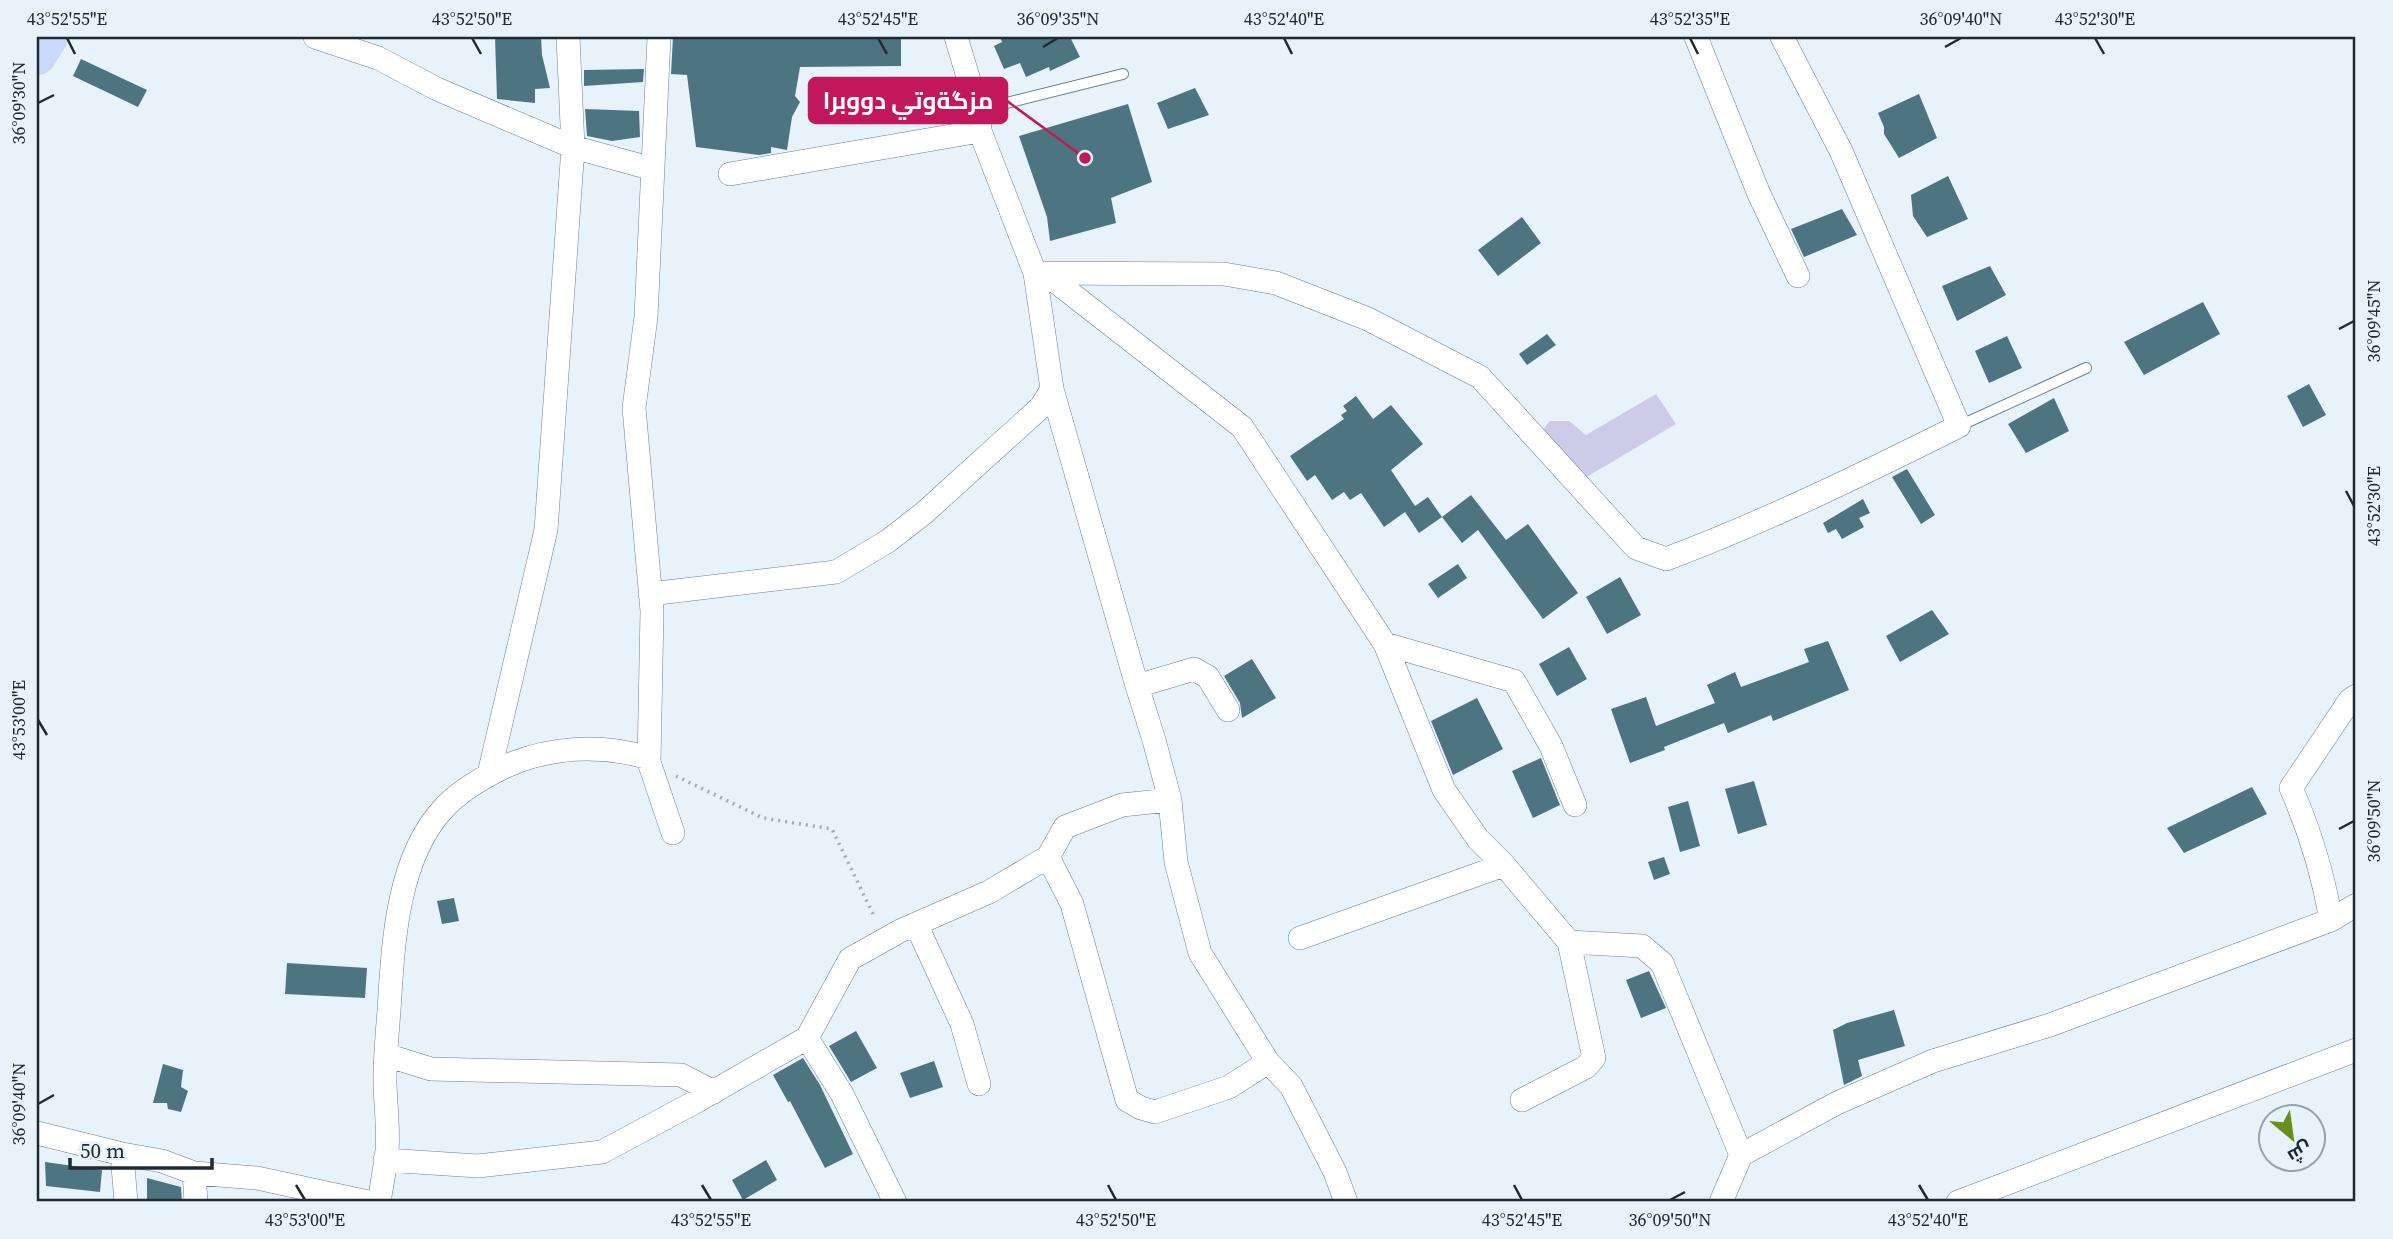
<svg xmlns="http://www.w3.org/2000/svg" width="2393" height="1239" font-family="'Source Serif 4',Cairo,serif">
	<style>
		.green { fill: #cdcbe7 }
		.building { fill: #4d7581 }
		.lines { fill: none; stroke-linecap: round; stroke-linejoin: round }
		.service-casing { stroke: #698296; stroke-width: 12 }
		.minor-casing { stroke: #698296; stroke-width: 24 }
		.trunk-casing { stroke: #ced0d2; stroke-width: 38 }
		.path { stroke: #a1abb4; stroke-width: 3.5; stroke-dasharray: 2 5; stroke-linecap: butt }
		.service { stroke: #fff; stroke-width: 10 }
		.minor { stroke: #fff; stroke-width: 23 }
		.trunk { stroke: #cadafc; stroke-width: 37 }
		.ticks { fill: none; stroke: #202a32; stroke-width: 2.5 }
		.leader { fill: none; stroke: #c2185b; stroke-width: 2.5 }
		.callout-dot { fill: #c2185b; stroke: #e7f2fb; stroke-width: 2.5 }
		.callout { fill: #c2185b; stroke: #c2185b; stroke-width: 2.5 }
		.callout-label { font-size: 24px; text-anchor: middle; font-weight: bold; fill: #fff }
		.neatline { fill: none; stroke: #202a32; stroke-width: 2.5 }
		.ticks-label { font-size: 18px; text-anchor: middle; fill: #202a32 }
	</style>
	<rect width="100%" height="100%" fill="#e7f2fb"/>
	<path class="green" d="M 1656,394 L 1676,424 L 1585,478 L 1541,432 L 1550,421 L 1569,421 L 1586,435 Z"/>
	<path class="building" d="M 495,37 L 541,37 L 542,55 L 550,88 L 535,89 L 535,103 L 497,99 Z
		M 673,37 L 901,37 L 901,66 L 800,67 L 795,96 L 800,102 L 792,117 L 787,150 L 771,147 L 771,153 L 759,155 L 696,147 L 687,75 L 671,74 Z
		M 1000,37 L 1070,37 L 1080,57 L 1050,71 L 1049,67 L 1026,77 L 1020,63 L 1004,69 L 994,46 L 1002,42 Z
		M 81,59 L 147,90 L 138,107 L 73,76 Z
		M 644,69 L 643,82 L 584,86 L 584,70 Z
		M 1195,88 L 1209,115 L 1168,129 L 1157,103 Z
		M 1919,94 L 1937,138 L 1899,158 L 1884,134 L 1884,127 L 1878,113 Z
		M 1128,104 L 1152,182 L 1111,198 L 1116,223 L 1050,241 L 1047,217 L 1019,136 Z
		M 585,109 L 639,111 L 640,137 L 612,141 L 587,136 Z
		M 1948,176 L 1968,219 L 1927,237 L 1913,216 L 1911,195 Z
		M 1842,209 L 1857,235 L 1804,257 L 1791,229 Z
		M 1522,217 L 1541,243 L 1498,276 L 1478,250 Z
		M 1990,266 L 2006,295 L 1957,321 L 1942,286 Z
		M 2203,302 L 2220,334 L 2144,375 L 2124,342 Z
		M 1547,334 L 1556,345 L 1527,365 L 1519,354 Z
		M 2007,336 L 2022,368 L 1989,383 L 1975,351 Z
		M 2309,384 L 2326,415 L 2303,427 L 2287,396 Z
		M 1356,396 L 1373,419 L 1391,405 L 1423,444 L 1391,470 L 1415,506 L 1428,497 L 1442,517 L 1419,533 L 1405,512 L 1384,527 L 1361,493 L 1350,500 L 1344,492 L 1332,500 L 1315,475 L 1307,481 L 1290,456 L 1344,419 L 1341,415 L 1347,411 L 1343,406 Z
		M 2054,398 L 2069,431 L 2026,453 L 2008,424 Z
		M 1907,469 L 1935,515 L 1921,524 L 1892,477 Z
		M 1471,495 L 1506,540 L 1528,524 L 1578,593 L 1543,619 L 1478,530 L 1462,543 L 1442,517 Z
		M 1863,499 L 1870,513 L 1859,518 L 1864,527 L 1842,539 L 1836,529 L 1828,533 L 1823,523 Z
		M 1458,564 L 1467,578 L 1438,598 L 1428,584 Z
		M 1620,577 L 1641,615 L 1607,634 L 1586,597 Z
		M 1932,610 L 1949,634 L 1900,662 L 1886,636 Z
		M 1828,641 L 1849,690 L 1773,721 L 1771,715 L 1728,733 L 1724,723 L 1664,747 L 1665,750 L 1630,763 L 1611,709 L 1646,697 L 1656,726 L 1715,703 L 1707,685 L 1735,672 L 1741,687 L 1809,662 L 1804,649 Z
		M 1569,647 L 1587,679 L 1557,696 L 1539,664 Z
		M 1252,659 L 1276,698 L 1242,718 L 1240,703 L 1224,676 Z
		M 1477,698 L 1503,749 L 1453,775 L 1431,721 Z
		M 1541,758 L 1560,805 L 1533,818 L 1512,771 Z
		M 1754,781 L 1767,825 L 1738,834 L 1725,789 Z
		M 2252,787 L 2267,814 L 2184,853 L 2167,828 Z
		M 1688,801 L 1700,846 L 1680,852 L 1668,807 Z
		M 1664,857 L 1670,874 L 1654,880 L 1648,862 Z
		M 454,898 L 459,921 L 442,924 L 437,901 Z
		M 287,963 L 367,968 L 365,998 L 285,994 Z
		M 1649,971 L 1666,1008 L 1641,1018 L 1626,980 Z
		M 1894,1010 L 1905,1046 L 1858,1060 L 1862,1076 L 1844,1085 L 1833,1030 L 1847,1023 Z
		M 856,1031 L 877,1068 L 851,1082 L 829,1046 Z
		M 803,1058 L 820,1085 L 853,1154 L 825,1168 L 790,1101 L 788,1102 L 773,1075 Z
		M 934,1061 L 943,1087 L 910,1098 L 900,1073 Z
		M 163,1064 L 183,1070 L 181,1087 L 188,1091 L 181,1112 L 168,1109 L 167,1103 L 153,1103 Z
		M 766,1160 L 777,1180 L 743,1200 L 732,1180 Z
		M 45,1162 L 102,1170 L 100,1192 L 46,1186 Z
		M 147,1178 L 181,1187 L 182,1202 L 147,1202 Z"/>
	<g class="lines">
		<defs>
			<path id="service" d="M 978,110 L 1123,74
				M 1959,426 L 2086,368"/>
			<path id="minor" d="M 315,37 L 378,58 L 437,89 L 573,147 L 653,169
				M 659,37 L 646,317 L 634,408 L 652,611 L 649,762 L 673,833
				M 956,37 L 978,110 L 980,131 L 1035,273 L 1224,274 L 1276,283 L 1368,319 L 1480,377 L 1636,548 L 1666,559 C 1767,521 1863,474 1959,426 L 1841,151 L 1782,37
				M 1696,37 L 1759,194 L 1798,276
				M 730,174 L 980,131
				M 1035,273 L 1052,389 L 1137,686 L 1154,740 L 1170,800 L 1176,862 L 1200,953 L 1268,1062 L 1291,1086 L 1335,1172 L 1346,1202
				M 1046,274 L 1242,427 L 1385,644 L 1444,790 L 1478,839 L 1504,865 L 1569,942 L 1642,946 L 1662,963 L 1741,1155
				M 650,594 L 836,572 L 888,541 L 924,513 L 1041,407 L 1052,389
				M 1385,644 L 1514,681 L 1551,746 L 1575,805
				M 1137,686 L 1194,669 L 1208,677 L 1228,710
				M 489,774 L 546,530 L 573,147 L 568,37
				M 1048,857 L 1072,904 L 1127,1100 L 1141,1108 L 1155,1112 L 1229,1087 L 1268,1062
				M 2331,920 L 2356,905
				M 916,924 L 962,1024 L 979,1084
				M 1300,938 L 1504,865
				M 807,1038 L 850,959 L 900,931 L 989,892 L 1048,857 L 1065,827 L 1122,805 L 1170,800
				M 386,1055 L 431,1069 L 681,1075 L 714,1092
				M 1522,1100 L 1586,1067 L 1594,1058 L 1569,942
				M 37,1133 L 122,1154 L 162,1161 L 194,1173 L 257,1178 L 368,1202
				M 122,1154 L 126,1202
				M 385,1160 L 478,1166 L 602,1152 L 697,1101 L 807,1038 L 842,1094 L 895,1202
				M 194,1173 L 196,1202
				M 379,1202 C 382,1185 385,1167 387,1150 C 389,1127 385,1103 385,1080 C 385,1057 387,1034 389,1011 C 393,947 396,860 443,809 C 459,791 482,778 504,767 C 550,746 601,744 649,758
				M 1721,1202 L 1741,1155 L 1837,1103 L 1933,1061 L 2050,1025 L 2331,920 C 2323,874 2310,831 2291,788 L 2350,700 L 2356,696
				M 1958,1202 L 2356,1050"/>
			<path id="trunk" d="M 37,56 L 49,37"/>
		</defs>
		<use href="#service" class="service-casing"/>
		<use href="#minor" class="minor-casing"/>
		<use href="#trunk" class="trunk-casing"/>
		<path class="path" d="M 676,776 L 763,818 L 832,829 L 873,914"/>
		<use href="#service" class="service"/>
		<use href="#minor" class="minor"/>
		<use href="#trunk" class="trunk"/>
	</g>
	<path class="ticks" d="M 67,38 L 75,54M 472,38 L 481,54M 878,38 L 887,54M 1284,38 L 1292,54M 1690,38 L 1698,54M 2095,38 L 2104,54M 1043,47 L 1058,38M 1945,47 L 1961,38M 38,103 L 54,95M 2339,329 L 2354,321M 2346,491 L 2354,506M 38,720 L 47,735M 2339,829 L 2354,821M 38,1104 L 54,1095M 296,1185 L 305,1200M 702,1185 L 711,1200M 1108,1185 L 1116,1200M 1514,1185 L 1522,1200M 1919,1185 L 1928,1200M 1670,1200 L 1685,1192"/>
	<path class="leader" d="M1085 158L1007 101"/>
	<circle class="callout-dot" cx="1085" cy="158" r="7"/>
	<rect class="callout" x="809" y="78" width="198" height="45" rx="7"/>
	<g class="callout-label">
		<text x="908" y="109">مزگةوتي دووبرا</text>
	</g>
	<rect width="2393" height="1239" fill="none" stroke="#e7f2fb" stroke-width="77"/>
	<g transform="translate(2292 1138) rotate(151)"><circle r="33" fill="#e7f2fb" stroke="#97a2ab" stroke-width="2"/>
	<path d="M0-5L12 26L0 18L-12 26Z" fill="#698f1b"/>
	<text y="-10" font-size="19" font-weight="bold" text-anchor="middle" fill="#202a32">ش</text>
	</g>
	<path d="M70 1158v10h142v-10" fill="none" stroke="#202a32" stroke-width="3.5"/>
	<text x="80" y="1158" font-size="21" fill="#202a32" stroke="#e7f2fb" stroke-width="5" paint-order="stroke">50 m</text>
	<rect x="38" y="38" width="2316" height="1162" class="neatline"/>
	<g class="ticks-label">
		<text x="67" y="25">43°52'55"E</text>
		<text x="472" y="25">43°52'50"E</text>
		<text x="878" y="25">43°52'45"E</text>
		<text x="1058" y="25">36°09'35"N</text>
		<text x="1284" y="25">43°52'40"E</text>
		<text x="1690" y="25">43°52'35"E</text>
		<text x="1961" y="25">36°09'40"N</text>
		<text x="2095" y="25">43°52'30"E</text>
		<text transform="translate(19 103) rotate(-90)" y="6">36°09'30"N</text>
		<text transform="translate(2374 321) rotate(-90)" y="6">36°09'45"N</text>
		<text transform="translate(2374 506) rotate(-90)" y="6">43°52'30"E</text>
		<text transform="translate(19 720) rotate(-90)" y="6">43°53'00"E</text>
		<text transform="translate(2374 821) rotate(-90)" y="6">36°09'50"N</text>
		<text transform="translate(19 1104) rotate(-90)" y="6">36°09'40"N</text>
		<text x="305" y="1226">43°53'00"E</text>
		<text x="711" y="1226">43°52'55"E</text>
		<text x="1116" y="1226">43°52'50"E</text>
		<text x="1522" y="1226">43°52'45"E</text>
		<text x="1670" y="1226">36°09'50"N</text>
		<text x="1928" y="1226">43°52'40"E</text>
	</g>
</svg>
